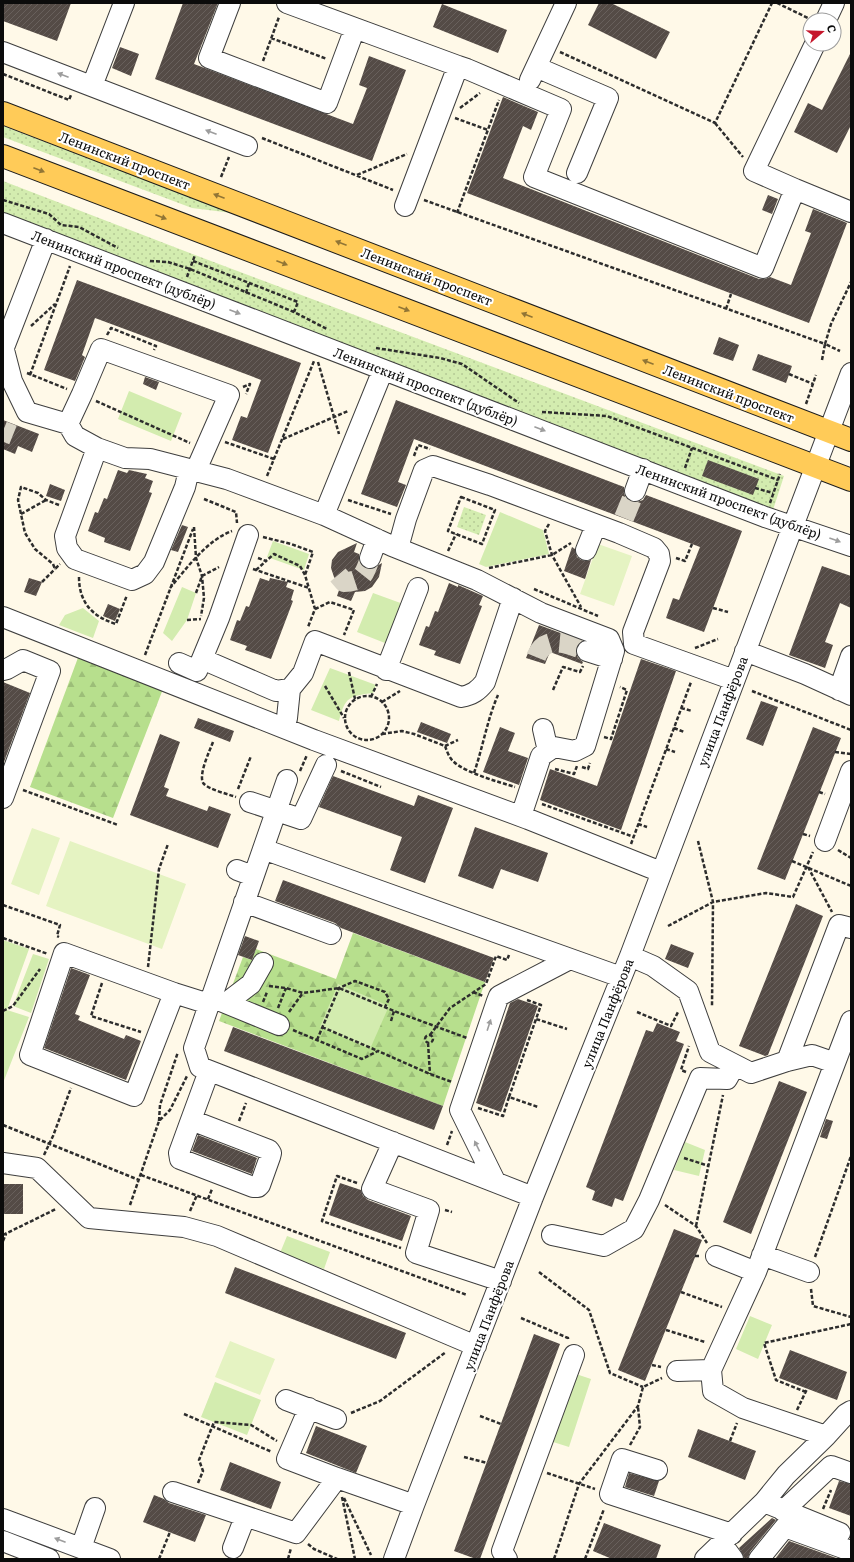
<svg xmlns="http://www.w3.org/2000/svg" width="854" height="1562" font-family="Literata,serif">
	<style>
		.grass { fill: url(#grass-dots) }
		.forest { fill: url(#forest-firs) }
		.park { fill: #d3ecaf }
		.pitch { fill: #e5f3c2 }
		.building { fill: url(#building-hatch) }
		.lines { fill: none; stroke-linecap: round; stroke-linejoin: round }
		.minor-tunnel { stroke: #dad5c7; stroke-width: 20; stroke-dasharray: 20 10; stroke-linecap: butt }
		.minor-casing { stroke: #3e3e3e; stroke-width: 22 }
		.major-casing { stroke: #1c1c1c; stroke-width: 24 }
		.path { stroke: #2d2d2d; stroke-width: 2.5; stroke-dasharray: 4 2; stroke-linecap: butt }
		.minor { stroke: #fff; stroke-width: 20 }
		.major { stroke: #ffcb58; stroke-width: 22 }
		.oneway { fill: #9d9d9d }
		.oneway2 { fill: #917535 }
		.labels { text-anchor: middle; dominant-baseline: central; stroke-width: 4; stroke-linejoin: round; paint-order: stroke }
		.street-label { font-size: 13px; fill: #0b0b0b; stroke: #fff }
	</style>
	<defs>
		<pattern id="grass-dots" width="8" height="8" patternUnits="userSpaceOnUse"><rect width="8" height="8" fill="#d3ecaf"/><path d="M2 2h.1M6 6h.1" fill="none" stroke="#b4c995" stroke-width="1.8" stroke-linecap="round"/></pattern>
		<pattern id="forest-firs" width="22" height="20" patternUnits="userSpaceOnUse"><rect width="22" height="20" fill="#b7df8d"/><path d="M5 1l3.5 6h-7zM16 11l3.5 6h-7z" fill="#9cbe78"/></pattern>
		<pattern id="building-hatch" width="6" height="6" patternUnits="userSpaceOnUse"><rect width="6" height="6" fill="#544b46"/><path d="M-1 1l2-2M0 6l6-6M5 7l2-2" fill="none" stroke="#68605c"/></pattern>
	</defs>
	<rect width="100%" height="100%" fill="#fff9e8"/>
	<path class="grass" d="M 3,126 L 232,213 L 192,208 L 3,137 Z
		M 3,181 L 195,255 L 784,476 L 772,513 L 3,218 Z
		M 464,507 L 486,515 L 479,535 L 457,527 Z"/>
	<path class="forest" d="M 79,655 L 163,689 L 113,818 L 30,787 Z
		M 353,933 L 485,982 L 443,1106 L 219,1021 L 243,957 L 252,960 L 256,949 L 336,979 Z"/>
	<path class="park" d="M 129,391 L 182,413 L 171,441 L 118,419 Z
		M 500,512 L 543,530 L 549,554 L 486,567 L 479,564 Z
		M 273,541 L 309,554 L 304,570 L 267,557 Z
		M 182,587 L 196,593 L 187,620 L 172,641 L 163,633 Z
		M 373,593 L 406,605 L 390,645 L 357,632 Z
		M 83,608 L 99,621 L 93,638 L 59,625 L 65,615 Z
		M 330,668 L 376,685 L 373,693 C 349,696 345,697 339,721 L 311,710 Z
		M 3,940 L 29,949 L 7,1010 L 29,1017 L 3,1083 Z
		M 33,954 L 49,959 L 31,1013 L 13,1006 Z
		M 338,984 L 389,1006 L 370,1049 L 320,1027 Z
		M 685,1142 L 705,1150 L 699,1176 L 674,1170 Z
		M 287,1236 L 330,1252 L 324,1269 L 280,1253 Z
		M 750,1316 L 772,1325 L 758,1359 L 736,1349 Z
		M 573,1373 L 591,1379 L 569,1447 L 550,1441 Z
		M 215,1382 L 261,1400 L 247,1435 L 201,1417 Z"/>
	<path class="pitch" d="M 598,544 L 632,556 L 614,606 L 580,594 Z
		M 32,828 L 60,838 L 39,895 L 11,884 Z
		M 70,841 L 186,884 L 162,949 L 46,906 Z
		M 230,1341 L 275,1359 L 260,1395 L 215,1377 Z"/>
	<path class="building" d="M 3,3 L 71,3 L 57,41 L 3,21 Z
		M 183,3 L 218,3 L 194,64 L 353,124 L 367,88 L 359,85 L 369,56 L 406,70 L 372,161 L 155,79 Z
		M 599,3 L 611,3 L 670,32 L 656,59 L 588,25 Z
		M 442,4 L 507,30 L 498,53 L 433,27 Z
		M 120,47 L 139,54 L 131,76 L 112,68 Z
		M 851,52 L 851,125 L 837,153 L 794,132 L 808,103 L 822,110 Z
		M 503,97 L 538,112 L 531,130 L 523,126 L 503,178 L 759,279 L 765,279 L 770,277 L 791,285 L 811,233 L 805,231 L 813,209 L 847,223 L 809,323 L 467,193 Z
		M 768,195 L 778,199 L 772,214 L 762,210 Z
		M 77,280 L 301,363 L 268,453 L 232,440 L 241,416 L 247,418 L 261,380 L 251,376 L 95,318 L 82,355 L 85,357 L 75,381 L 44,370 Z
		M 719,337 L 739,345 L 733,361 L 713,354 Z
		M 758,354 L 792,366 L 786,383 L 752,370 Z
		M 145,377 L 159,382 L 156,390 L 143,384 Z
		M 396,400 L 624,487 L 624,493 L 626,499 L 631,502 L 637,502 L 643,500 L 646,495 L 742,531 L 704,632 L 666,618 L 673,598 L 679,600 L 700,547 L 414,439 L 398,482 L 406,485 L 397,507 L 361,494 Z
		M 3,420 L 39,434 L 32,452 L 18,446 L 15,454 L 3,449 Z
		M 708,460 L 759,479 L 753,495 L 702,476 Z
		M 118,470 L 127,473 L 129,470 L 147,474 L 145,478 L 153,481 L 149,492 L 152,493 L 130,551 L 104,542 L 105,538 L 88,531 L 95,512 L 98,513 L 104,498 L 107,499 Z
		M 50,484 L 65,490 L 61,501 L 46,496 Z
		M 182,525 L 188,527 L 178,552 L 171,550 Z
		M 357,543 L 354,552 L 359,554 L 359,560 L 361,566 L 366,569 L 372,569 L 382,563 L 379,577 L 372,587 L 365,591 L 355,592 L 351,601 L 337,596 L 340,587 L 334,577 L 331,568 L 332,560 L 338,552 Z
		M 572,547 L 575,549 L 577,557 L 581,560 L 587,561 L 591,560 L 585,579 L 564,571 Z
		M 822,566 L 851,576 L 851,608 L 840,603 L 825,642 L 833,645 L 825,668 L 789,655 Z
		M 29,578 L 42,582 L 36,596 L 24,592 Z
		M 260,578 L 269,581 L 270,578 L 288,582 L 286,587 L 294,590 L 291,600 L 293,601 L 271,659 L 245,650 L 247,646 L 230,640 L 237,620 L 240,621 L 246,606 L 249,607 Z
		M 449,583 L 458,587 L 458,585 L 483,596 L 479,605 L 482,606 L 460,664 L 434,655 L 436,651 L 419,645 L 426,626 L 429,627 L 435,611 L 438,612 Z
		M 108,604 L 120,609 L 115,621 L 103,616 Z
		M 539,625 L 582,641 L 576,647 L 576,653 L 578,658 L 583,662 L 582,664 L 550,652 L 545,664 L 526,658 Z
		M 641,659 L 676,671 L 621,830 L 540,800 L 550,769 L 597,786 Z
		M 3,682 L 30,693 L 4,762 L 3,762 Z
		M 761,701 L 778,707 L 763,746 L 746,739 Z
		M 198,718 L 234,731 L 230,742 L 194,728 Z
		M 421,722 L 451,734 L 447,743 L 417,732 Z
		M 500,727 L 515,733 L 508,751 L 528,758 L 519,785 L 483,772 Z
		M 813,727 L 841,738 L 785,880 L 757,869 Z
		M 160,734 L 180,742 L 164,787 L 169,789 L 166,796 L 207,811 L 209,806 L 231,814 L 218,848 L 130,815 Z
		M 333,776 L 414,806 L 418,795 L 453,808 L 425,883 L 390,870 L 402,837 L 319,807 Z
		M 475,827 L 548,853 L 538,882 L 501,869 L 493,889 L 458,876 Z
		M 283,880 L 494,958 L 485,982 L 341,928 L 335,923 L 275,901 Z
		M 796,904 L 823,916 L 768,1055 L 765,1056 L 739,1046 Z
		M 245,936 L 259,941 L 252,960 L 238,955 Z
		M 671,944 L 694,953 L 688,968 L 665,959 Z
		M 71,968 L 90,975 L 75,1014 L 80,1016 L 78,1020 L 124,1039 L 126,1035 L 141,1041 L 126,1080 L 44,1048 Z
		M 518,999 L 538,1006 L 501,1112 L 476,1103 L 510,1003 Z
		M 657,1023 L 680,1032 L 676,1041 L 684,1044 L 623,1201 L 615,1198 L 612,1207 L 592,1200 L 595,1191 L 586,1187 L 646,1030 L 653,1032 Z
		M 233,1027 L 443,1106 L 434,1130 L 224,1051 Z
		M 779,1081 L 807,1092 L 751,1234 L 723,1222 Z
		M 826,1119 L 833,1121 L 827,1139 L 820,1137 Z
		M 198,1135 L 257,1158 L 252,1174 L 192,1151 Z
		M 340,1183 L 361,1190 L 363,1196 L 368,1200 L 411,1216 L 402,1241 L 329,1215 Z
		M 3,1184 L 23,1184 L 23,1214 L 3,1214 Z
		M 674,1229 L 702,1240 L 645,1381 L 618,1370 Z
		M 235,1267 L 406,1333 L 396,1359 L 225,1293 Z
		M 534,1334 L 560,1344 L 480,1559 L 476,1559 L 454,1551 Z
		M 790,1350 L 847,1372 L 837,1400 L 779,1378 Z
		M 316,1426 L 367,1446 L 356,1473 L 306,1453 Z
		M 698,1429 L 756,1451 L 745,1480 L 688,1457 Z
		M 230,1462 L 281,1482 L 271,1509 L 220,1490 Z
		M 629,1473 L 659,1481 L 654,1496 L 625,1487 Z
		M 839,1481 L 851,1484 L 851,1516 L 829,1508 Z
		M 154,1495 L 164,1499 L 169,1503 L 206,1515 L 195,1542 L 143,1522 Z
		M 772,1518 L 776,1520 L 750,1552 L 748,1559 L 745,1559 L 739,1548 Z
		M 604,1523 L 661,1545 L 656,1559 L 612,1559 L 593,1551 Z
		M 789,1541 L 839,1559 L 775,1559 Z"/>
	<g class="lines">
		<path class="minor-tunnel" d="M 3,431 L 13,435
			M 624,518 L 635,491
			M 338,575 L 344,582 C 362,582 365,574 370,558
			M 536,657 C 546,633 569,644 587,651"/>
		<defs>
			<path id="minor" d="M 230,3 L 209,58 L 327,103 L 355,28
				M 287,3 L 458,66
				M 826,20 L 834,3
				M 3,52 L 247,146
				M 536,67 L 608,98 L 577,173
				M 530,80 L 566,3
				M 92,86 L 124,3
				M 795,189 L 754,171 L 815,44
				M 405,206 L 458,66 L 467,69 L 561,109 L 534,177 L 763,268 L 795,189 L 851,212
				M 3,223 L 765,517 L 851,546
				M 3,350 L 46,239
				M 4,350 L 12,381 L 27,412 L 68,424 L 75,436 L 97,448 L 125,458 L 150,459 L 227,479 L 324,515 L 392,546 L 477,580 L 541,613 L 609,639 L 614,651 L 585,746 L 575,751 L 554,747 L 541,756 L 521,816
				M 68,424 L 82,394 L 101,349 L 229,395 L 196,470
				M 97,448 L 65,536 L 67,548 L 75,559 L 132,580 L 145,574 L 154,562 L 185,487 L 189,470
				M 635,491 L 643,469
				M 324,515 L 383,370
				M 398,548 L 406,519 L 424,470 L 433,466 L 490,485 L 619,533 L 654,548 L 659,554 L 660,561 L 633,632 L 634,644 L 734,680
				M 586,550 L 596,525
				M 370,558 L 377,539
				M 3,617 L 314,740 L 528,819 L 661,872
				M 587,651 L 612,659
				M 745,651 L 805,674 L 851,695
				M 202,659 L 219,618 L 248,535
				M 179,663 L 197,671 L 202,659 L 276,691 L 290,689 L 303,673 L 315,641 L 461,697 C 472,695 478,691 485,682 L 513,598
				M 3,670 L 7,669 L 23,660 L 50,671 L 3,798
				M 386,670 L 418,588
				M 839,690 L 851,656
				M 284,727 L 287,718 L 290,689
				M 543,729 L 548,751
				M 287,780 L 194,1048 L 200,1067 L 533,1197
				M 250,802 L 301,819 L 326,765
				M 825,841 L 851,771
				M 263,849 L 621,977
				M 237,870 L 253,876
				M 244,902 L 331,934
				M 630,956 L 653,966 L 688,991 L 710,1052 L 751,1073 L 787,1061 L 812,1055 L 835,1063 L 851,1021
				M 174,993 L 64,953 L 30,1055 L 134,1096 L 174,993 L 209,1004
				M 211,997 L 279,1025
				M 226,1003 L 251,984 L 263,963
				M 787,1061 L 839,925 L 851,928
				M 191,1120 L 269,1150 L 271,1153 L 270,1157 L 260,1185 L 258,1187 L 253,1187 L 180,1159 L 179,1153 Z
				M 191,1120 L 209,1071
				M 393,1142 L 372,1189 L 429,1210 L 416,1253 L 501,1281
				M 3,1163 L 37,1168 L 89,1218 L 184,1227 L 217,1236 L 476,1346
				M 495,1181 L 460,1110 L 497,1001 L 499,996 L 570,959
				M 552,1235 L 604,1246 L 634,1229 L 649,1200 L 700,1078 L 727,1079 L 735,1065
				M 762,1255 L 809,1272
				M 716,1256 L 756,1272
				M 677,1371 L 711,1370
				M 286,1400 L 336,1419
				M 309,1408 L 287,1459 L 337,1478
				M 826,1436 L 743,1408 L 713,1391 L 711,1370 L 756,1272 L 835,1063
				M 657,1470 L 622,1459 L 610,1494 L 732,1534
				M 173,1492 L 296,1533 L 337,1478 L 414,1505
				M 764,1502 L 840,1533
				M 783,1511 L 831,1466 L 851,1473
				M 3,1519 L 110,1559
				M 3,1541 L 49,1559
				M 722,1544 L 733,1559
				M 81,1548 L 95,1508
				M 233,1548 L 245,1517
				M 394,1559 L 414,1505 L 533,1197 L 630,956 L 851,373
				M 507,1559 L 502,1551 L 574,1355
				M 705,1559 L 764,1502 L 786,1475 L 826,1436 L 846,1414 L 851,1411
				M 759,1559 L 785,1527 L 851,1551"/>
			<path id="major" d="M 3,113 L 851,440
				M 3,156 L 851,480"/>
		</defs>
		<use href="#minor" class="minor-casing"/>
		<use href="#major" class="major-casing"/>
		<path class="path" d="M 777,3 L 810,19
			M 271,38 L 327,59
			M 560,52 L 715,123 L 772,3
			M 263,61 L 279,17
			M 3,74 L 69,100 L 71,95
			M 460,108 L 480,93
			M 455,118 L 488,130
			M 715,123 L 743,157
			M 262,138 L 393,190
			M 357,175 L 407,154
			M 221,177 L 229,157
			M 3,200 L 49,214 L 61,225 L 79,227 L 118,248
			M 424,200 L 825,344 L 831,324 L 851,282
			M 457,213 L 499,100
			M 150,261 L 168,262 L 190,269 L 294,312 L 327,329
			M 193,261 L 298,302 L 294,312
			M 187,277 L 195,255
			M 246,293 L 249,283
			M 726,309 L 731,294
			M 31,326 L 55,304
			M 107,335 L 111,328 L 156,346 L 154,350
			M 376,348 L 440,358 L 462,364 L 519,403
			M 822,360 L 825,344 L 840,351
			M 318,362 L 339,434
			M 27,373 L 67,389
			M 789,374 L 813,384
			M 30,375 L 70,266
			M 243,387 L 250,384 L 246,394
			M 96,401 L 190,443
			M 806,404 L 816,375
			M 542,412 L 607,416 L 778,480
			M 283,439 L 348,411
			M 225,442 L 274,459
			M 414,456 L 418,445 L 430,449
			M 685,468 L 692,448
			M 267,476 L 314,361
			M 755,488 L 773,493
			M 461,497 L 495,510 L 482,544 L 448,531 Z
			M 204,499 L 236,512 L 237,523
			M 348,500 L 391,514
			M 770,503 L 780,474
			M 59,505 L 46,500 L 38,493 L 21,487 L 18,500 L 25,533 L 35,549 L 53,564 L 55,569 L 60,564
			M 21,514 L 46,500
			M 549,524 L 545,531 L 552,555 L 581,607
			M 194,527 L 196,558 L 202,576 L 204,598 L 201,616
			M 263,537 L 291,544 L 313,552 L 305,575
			M 448,551 L 456,534
			M 258,558 L 266,561 L 274,554 L 300,566 L 305,575 L 315,609 L 308,627
			M 676,558 L 685,561 L 692,544
			M 489,568 L 552,555 L 571,543
			M 253,569 L 309,588
			M 256,570 L 266,561
			M 79,577 C 79,603 93,617 116,624 L 127,595
			M 42,582 L 55,569
			M 170,588 C 186,569 207,540 232,531
			M 534,589 L 598,616
			M 196,593 L 202,576 L 219,567
			M 713,608 L 728,612
			M 315,609 L 330,602 L 354,610 L 344,635
			M 187,620 L 201,619
			M 695,648 L 718,639
			M 145,655 L 193,529
			M 349,672 L 355,699
			M 325,686 L 344,718
			M 553,690 L 563,667 L 580,672 L 583,666
			M 752,691 L 851,730
			M345 718a22 22 0 1 1 44 0a22 22 0 1 1-44 0Z
			M 371,697 L 377,684
			M 382,702 L 400,691
			M 681,708 L 692,711
			M 674,728 L 684,732
			M 382,734 L 402,731 L 414,734 L 445,746 C 447,751 449,758 454,762 C 466,773 499,782 515,787
			M 604,737 L 611,739 L 627,690 L 620,687
			M 213,742 C 210,750 197,777 204,784 C 210,790 228,794 236,797
			M 445,746 L 458,740
			M 666,749 L 675,752
			M 835,752 L 851,754
			M 582,767 L 588,769 L 590,763
			M 555,769 L 574,774 L 577,766
			M 300,771 L 307,755
			M 341,771 L 381,787
			M 474,773 C 483,747 487,720 498,695
			M 238,789 L 251,756
			M 23,790 L 118,825
			M 819,792 L 825,794
			M 542,804 L 634,837
			M 638,824 L 647,827
			M 803,834 L 810,836
			M 698,841 L 713,902 L 712,1006
			M 631,844 L 691,682
			M 838,850 L 851,858
			M 792,861 L 851,886
			M 808,867 L 832,912
			M 3,905 L 60,925 L 57,936 L 59,937
			M 668,926 L 713,902 L 766,893 L 793,897 L 813,852
			M 3,938 L 48,954
			M 148,967 L 159,869 L 168,844
			M 102,983 L 91,1016 L 141,1032
			M 269,986 L 286,988 L 303,993 L 339,988 L 394,1011 L 467,1038
			M 473,992 L 483,996
			M 527,1000 L 541,1005 L 536,1019 L 567,1029
			M 263,1002 L 267,992
			M 278,1008 L 286,988
			M 3,1011 L 13,1006 L 40,969
			M 289,1012 L 302,994
			M 637,1012 L 671,1026 L 678,1012
			M 391,1021 L 394,1011
			M 322,1027 L 378,1051
			M 293,1030 L 362,1059 L 378,1051 L 430,1074 L 452,1082
			M425 1039a4 4 0 1 1 8 0a4 4 0 1 1-8 0Z
			M 430,1035 L 450,1008 L 486,984 L 496,956 L 507,960 L 509,955
			M 317,1040 L 339,988 L 355,981 L 385,992 L 389,999 L 385,1007
			M 428,1043 L 430,1074
			M 686,1072 L 681,1070 L 689,1046
			M 509,1097 L 536,1019
			M 478,1108 L 503,1116 L 509,1097 L 538,1107
			M 159,1121 L 160,1105 L 178,1052
			M 239,1121 L 246,1103
			M 3,1125 L 139,1180
			M 447,1145 L 452,1131
			M 44,1155 L 53,1136 L 71,1088
			M 684,1158 L 709,1166
			M 141,1175 L 467,1295
			M 357,1183 L 337,1176 L 322,1221 L 401,1248
			M 208,1199 L 212,1189
			M 130,1205 L 159,1121 L 170,1110 L 187,1076
			M 665,1205 L 696,1226 L 707,1243
			M 445,1210 L 452,1212
			M 190,1211 L 197,1195
			M 696,1226 L 723,1095
			M 3,1235 L 56,1209
			M 3,1241 L 6,1234
			M 695,1256 L 701,1256
			M 815,1257 L 851,1156
			M 539,1272 L 589,1310 L 610,1373 L 643,1387
			M 811,1289 L 813,1306 L 851,1317
			M 681,1292 L 722,1307
			M 521,1318 L 568,1338 L 568,1340
			M 666,1330 L 705,1342
			M 652,1365 L 661,1367
			M 806,1392 L 776,1380 L 764,1343 L 851,1324
			M 797,1410 L 807,1389
			M 351,1413 L 380,1401 L 446,1352
			M 184,1414 L 272,1452
			M 480,1416 L 501,1424
			M 730,1441 L 737,1423
			M 630,1445 L 640,1427 L 638,1407
			M 464,1457 L 487,1463
			M 547,1473 L 595,1489
			M 198,1483 L 203,1471 L 199,1460 L 214,1422 L 251,1425 L 277,1441
			M 342,1497 L 355,1559
			M 344,1498 L 371,1555
			M 823,1509 L 831,1490
			M 308,1544 L 314,1549 L 337,1559
			M 159,1559 L 170,1532
			M 288,1559 L 291,1548
			M 554,1559 L 579,1484 L 638,1406 L 643,1387 L 662,1378
			M 585,1559 L 604,1509"/>
		<use href="#minor" class="minor"/>
		<use href="#major" class="major"/>
	</g>
	<defs><path id="oneway-solid" d="M-6-.8H1V-3.2L6.5 0L1 3.2V.8H-6Z"/></defs>
	<g class="oneway">
		<use href="#oneway-solid" transform="translate(63 75) rotate(-159)"/>
		<use href="#oneway-solid" transform="translate(211 132) rotate(-159)"/>
		<use href="#oneway-solid" transform="translate(235 312) rotate(21)"/>
		<use href="#oneway-solid" transform="translate(540 429) rotate(21)"/>
		<use href="#oneway-solid" transform="translate(835 540) rotate(20)"/>
		<use href="#oneway-solid" transform="translate(489 1025) rotate(-72)"/>
		<use href="#oneway-solid" transform="translate(477 1146) rotate(-116)"/>
		<use href="#oneway-solid" transform="translate(60 1540) rotate(-159)"/>
	</g>
	<g class="oneway2">
		<use href="#oneway-solid" transform="translate(39 170) rotate(21)"/>
		<use href="#oneway-solid" transform="translate(219 196) rotate(-159)"/>
		<use href="#oneway-solid" transform="translate(161 217) rotate(21)"/>
		<use href="#oneway-solid" transform="translate(341 243) rotate(-159)"/>
		<use href="#oneway-solid" transform="translate(282 263) rotate(21)"/>
		<use href="#oneway-solid" transform="translate(404 309) rotate(21)"/>
		<use href="#oneway-solid" transform="translate(527 315) rotate(-159)"/>
		<use href="#oneway-solid" transform="translate(648 362) rotate(-159)"/>
	</g>
	<g class="labels">
		<g class="street-label">
			<text transform="translate(125 160) rotate(21)">Ленинский проспект</text>
			<text transform="translate(124 269) rotate(21)">Ленинский проспект (дублёр)</text>
			<text transform="translate(427 276) rotate(21)">Ленинский проспект</text>
			<text transform="translate(426 386) rotate(21)">Ленинский проспект (дублёр)</text>
			<text transform="translate(729 393) rotate(21)">Ленинский проспект</text>
			<text transform="translate(729 501) rotate(20)">Ленинский проспект (дублёр)</text>
			<text transform="translate(722 711) rotate(-69)">улица Панфёрова</text>
			<text transform="translate(607 1013) rotate(-68)">улица Панфёрова</text>
			<text transform="translate(488 1315) rotate(-69)">улица Панфёрова</text>
		</g>
	</g>
	<rect width="854" height="1562" fill="none" stroke="#0b0b0b" stroke-width="8"/>
	<g transform="translate(822 32) rotate(71)"><circle r="19" fill="#ffffff" stroke="#9d9d9d"/>
	<path d="M0-3L7 15L0 10L-7 15Z" fill="#c6172c"/>
	<text y="-6" font-size="11" font-weight="bold" text-anchor="middle" fill="#0b0b0b">С</text>
	</g>
</svg>
